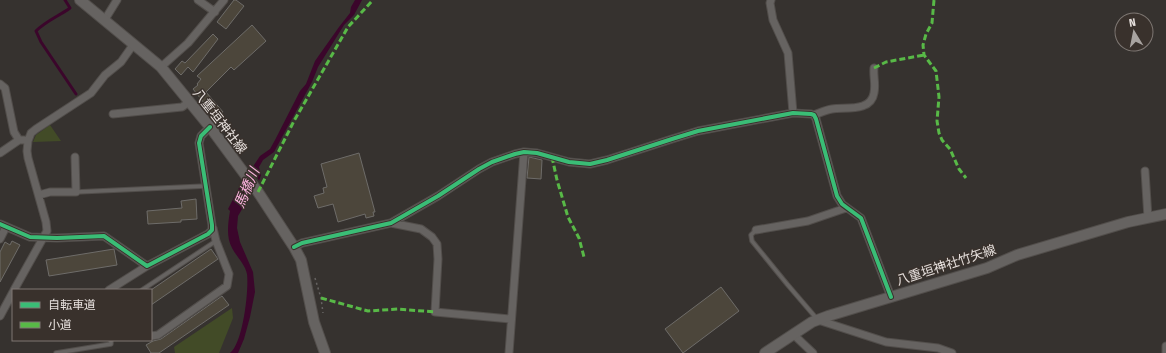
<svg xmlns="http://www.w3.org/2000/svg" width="1166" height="353" font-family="'Fira Sans Condensed','Noto Sans JP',sans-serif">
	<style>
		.green { fill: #424b27 }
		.water { fill: #3b062b }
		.pier { fill: #36322f }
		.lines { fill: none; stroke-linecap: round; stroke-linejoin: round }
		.stream { stroke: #3b062b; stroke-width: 3 }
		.building { fill: #4c463b; stroke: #6e6c69 }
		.service-casing { stroke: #524e4b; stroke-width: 5.5 }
		.minor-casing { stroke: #524e4b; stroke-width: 9 }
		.secondary-casing { stroke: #524e4b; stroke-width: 12 }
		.path { stroke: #666362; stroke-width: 1.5; stroke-dasharray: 2 3; stroke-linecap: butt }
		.service { stroke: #666361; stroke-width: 3.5 }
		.minor { stroke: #666361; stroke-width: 7 }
		.secondary { stroke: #666361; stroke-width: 10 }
		.quiet { stroke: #58b947; stroke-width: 3; stroke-dasharray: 6 3; stroke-linecap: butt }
		.cycleway-casing { stroke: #39312c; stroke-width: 6 }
		.cycleway { stroke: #3abd76; stroke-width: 4 }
		.labels { text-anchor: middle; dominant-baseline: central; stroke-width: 3; stroke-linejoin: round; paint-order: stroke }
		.street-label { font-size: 13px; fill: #e6e0dd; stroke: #39312c }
		.water-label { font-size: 14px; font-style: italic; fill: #fdb3e0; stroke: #39312c }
	</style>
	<rect width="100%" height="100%" fill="#36322f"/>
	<path class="green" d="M 50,125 L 61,141 L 33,142 L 36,135 Z
		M 232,308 L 233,318 L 219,353 L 175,353 L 174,347 Z"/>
	<path class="water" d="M 355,0 L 362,0 L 354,15 L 344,25 L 318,67 L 312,82 L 274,152 L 263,160 L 259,167 L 261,175 L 257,187 L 252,172 L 254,165 L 260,156 L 270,149 L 275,140 L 300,91 L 306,84 L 315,61 L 339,27 L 350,13 L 351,7 Z
		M 245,176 L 254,189 L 238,216 L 237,228 L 240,242 L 253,272 L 255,292 L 250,317 L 244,339 L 238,353 L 230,353 C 243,343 249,290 247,274 C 245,264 236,256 232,248 C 226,237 228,223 230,211 L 228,209 Z"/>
	<path class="pier" d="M 251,169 L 260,182 L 258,188 L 251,199 L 239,183 L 243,174 L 251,170 Z"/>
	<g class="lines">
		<path class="stream" d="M 65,0 L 70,8 C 59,16 46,21 36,31 L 41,42 L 76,94"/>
	</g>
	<path class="building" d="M 234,0 L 236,0 L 244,6 L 226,29 L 217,22 Z
		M 252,25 L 266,41 L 234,70 L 231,67 L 206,92 L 223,112 L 216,118 L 193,89 L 198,85 L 197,84 L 201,79 L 197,76 Z
		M 213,34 L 218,39 L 193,72 L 188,67 L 181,75 L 175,69 L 182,61 L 185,63 Z
		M 359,153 L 375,212 L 373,212 L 374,216 L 366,218 L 365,214 L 338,222 L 333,204 L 318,208 L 314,196 L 324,193 L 323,188 L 327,187 L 321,164 Z
		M 529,157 L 542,160 L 541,179 L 527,178 Z
		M 196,199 L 197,219 L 181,220 L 181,222 L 148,224 L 147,211 L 182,208 L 181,201 Z
		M 12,241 L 20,245 L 0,282 L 0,252 L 5,242 L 10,245 Z
		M 114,249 L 117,265 L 49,276 L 46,260 Z
		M 211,249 L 218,259 L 151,305 L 151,290 Z
		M 721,287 L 739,311 L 683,353 L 665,329 Z
		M 222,296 L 229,305 L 159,353 L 151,353 L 146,345 L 153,341 L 161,339 Z"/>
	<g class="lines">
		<defs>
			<path id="service" d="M 76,192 L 206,186
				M 756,230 L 751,235 L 752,241 L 787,284 L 817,319
				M 142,290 L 216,241
				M 56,353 L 111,344 L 111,340"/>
			<path id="minor" d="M 198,0 L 215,12
				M 771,0 L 770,3 L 773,20 L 788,53 L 793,113
				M 104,21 L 117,0
				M 161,67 L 188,43 L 224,0
				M 0,84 L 5,88 L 14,132 L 19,140
				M 113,114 L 182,107 L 189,102
				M 814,115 C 820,113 825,110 832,109 C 846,107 871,112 874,93 C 876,84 873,76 874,68
				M 0,153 L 19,140 L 24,140
				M 1145,171 L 1148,218
				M 39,195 L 50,192 L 76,192 L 75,157
				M 391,223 L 421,229 L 432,237 L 437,244 L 438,259 L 435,312 L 511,319
				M 0,224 L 30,237 L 57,238 L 104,236 L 147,266 L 208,234 L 212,230 L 212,225 L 199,143 L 201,136 L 210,127
				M 756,230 L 808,221 L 846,208
				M 0,239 L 6,227
				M 294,247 L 302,243 L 391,223 L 438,196 L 479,169 L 492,162 L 515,154 L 524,152 L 537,153 L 569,162 L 590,164 L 607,160 L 672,139 L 698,131 L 793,113 L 811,114 L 814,115 L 816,119 L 837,196 L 842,204 L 861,218 L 891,297
				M 14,290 L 47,231 L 46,222 L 28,158 L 27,151 L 28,141 L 31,133 L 36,129 L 91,93 L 105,75 L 121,62 L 133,45
				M 109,290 L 147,266
				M 0,316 L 13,292
				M 818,320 L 886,342 L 938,348 L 952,353
				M 794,335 L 813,353
				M 151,336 L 158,335 L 227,286 L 229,274 L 216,241 L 213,228
				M 509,353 L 524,152
				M 1166,353 L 1166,346"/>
			<path id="secondary" d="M 80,0 L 161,67 L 210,127 L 258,192 L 294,247 L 301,260 L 314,322 L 325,353
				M 765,353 L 812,322 L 828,316 L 987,268 L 1017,255 L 1128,222 L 1166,214"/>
		</defs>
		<use href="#service" class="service-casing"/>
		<use href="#minor" class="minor-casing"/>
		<use href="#secondary" class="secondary-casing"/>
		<path class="path" d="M 315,278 L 321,298 L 323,313"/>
		<use href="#service" class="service"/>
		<use href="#minor" class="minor"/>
		<use href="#secondary" class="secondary"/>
		<path class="quiet" d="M 934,0 L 932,23 L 926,34 L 923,45 L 924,55 L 936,71 L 939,97 L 937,121 L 939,133 L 942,140 L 950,149 L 959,169 L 966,178
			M 874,68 L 886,62 L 924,55
			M 552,157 L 557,180 L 568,217 L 579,238 L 584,257
			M 258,192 L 294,121 L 348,27 L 373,0
			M 321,298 L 368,311 L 398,309 L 435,312"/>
		<defs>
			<path id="cycleway" d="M 0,224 L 30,237 L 57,238 L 104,236 L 147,266 L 208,234 L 212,230 L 212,225 L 199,143 L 201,136 L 210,127
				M 294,247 L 302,243 L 391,223 L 438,196 L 479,169 L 492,162 L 515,154 L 524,152 L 537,153 L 569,162 L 590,164 L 607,160 L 672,139 L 698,131 L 793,113 L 811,114 L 814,115 L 816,119 L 837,196 L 842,204 L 861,218 L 891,297"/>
		</defs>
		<use href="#cycleway" class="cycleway-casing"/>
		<use href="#cycleway" class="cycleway"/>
	</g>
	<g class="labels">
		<g class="street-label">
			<text transform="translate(220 121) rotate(52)">八重垣神社線</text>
			<text transform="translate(946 265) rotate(-18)">八重垣神社竹矢線</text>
		</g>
		<g class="water-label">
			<text transform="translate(247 188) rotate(-67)">馬橋川</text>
		</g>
	</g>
	<rect x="12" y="289" width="140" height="52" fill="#39312c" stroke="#7e7773"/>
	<rect x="20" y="302" width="20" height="6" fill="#3abd76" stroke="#7e7773"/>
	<text x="48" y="309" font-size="12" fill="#e6e0dd">自転車道</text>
	<rect x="20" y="322" width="20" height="6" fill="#58b947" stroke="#7e7773"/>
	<text x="48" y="329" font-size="12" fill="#e6e0dd">小道</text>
	<g transform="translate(1134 32) rotate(350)"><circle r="19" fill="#39312c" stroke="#7e7773"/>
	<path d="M0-3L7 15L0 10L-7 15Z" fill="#a8a3a0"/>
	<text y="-6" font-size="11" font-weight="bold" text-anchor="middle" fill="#e6e0dd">N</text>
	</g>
</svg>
